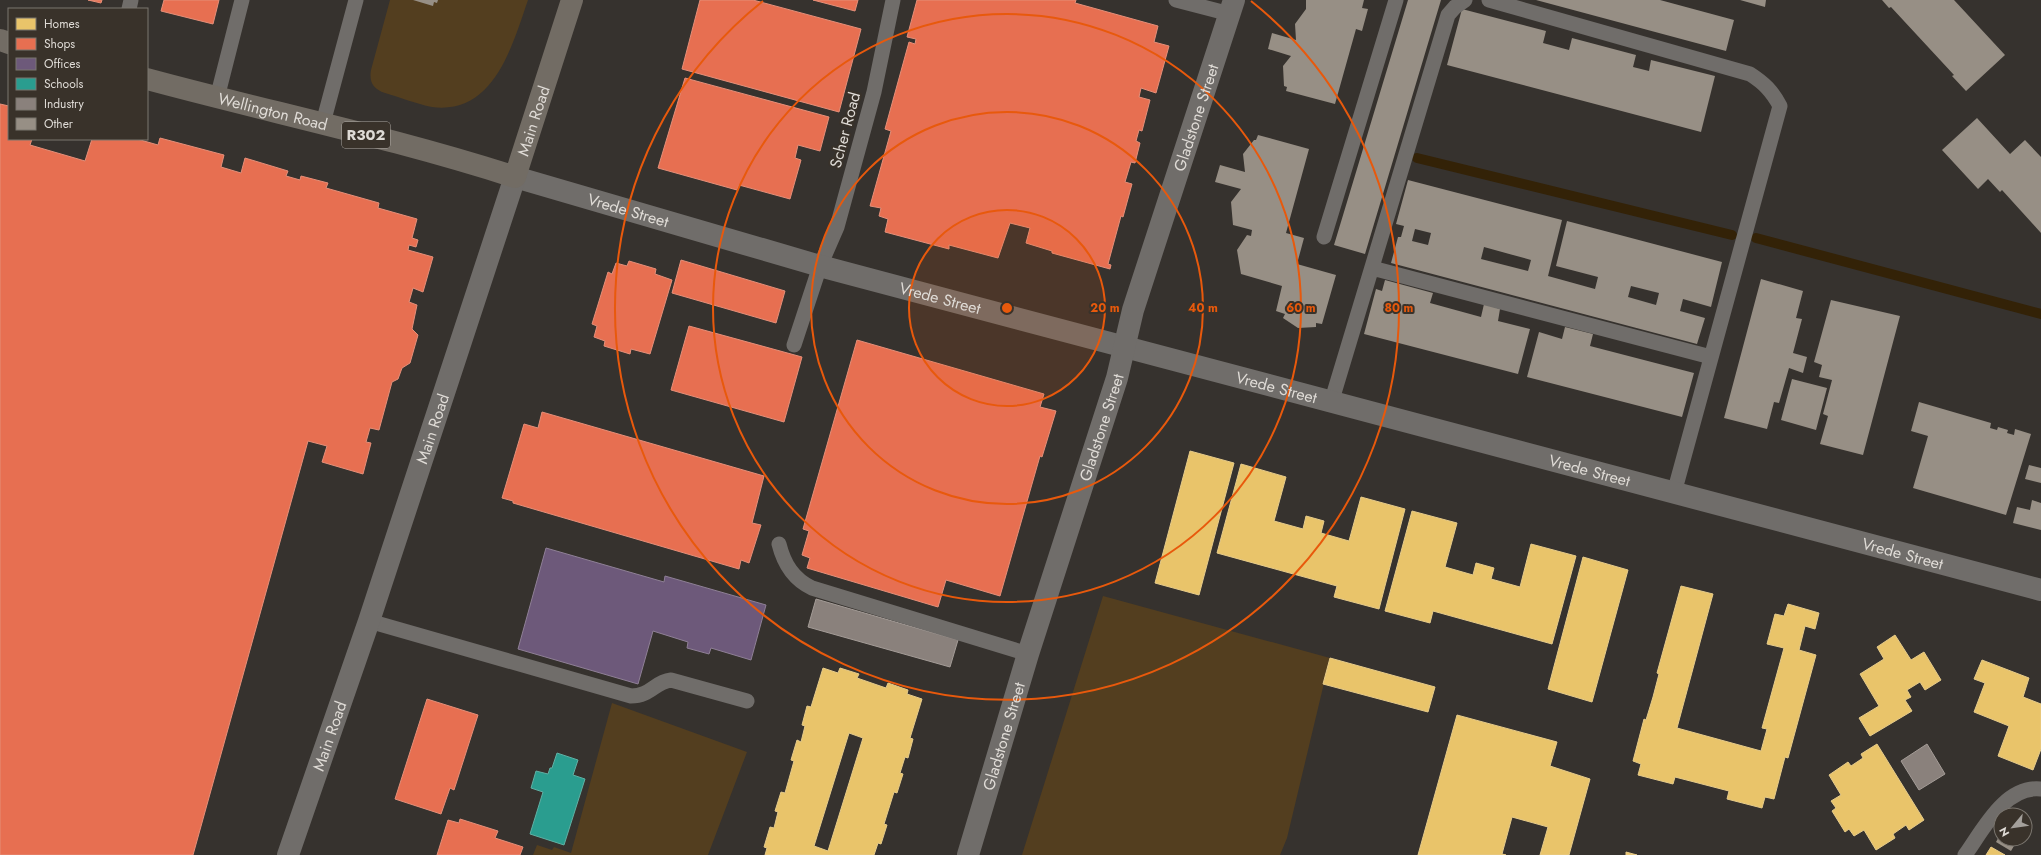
<svg xmlns="http://www.w3.org/2000/svg" width="2041" height="855" font-family="Jost,sans-serif">
	<style>
		.green { fill: #533e1f }
		.homes { fill: #e9c46a; stroke: #e6cb8a; fill-rule: evenodd }
		.shops { fill: #e76f51; stroke: #e58f79 }
		.offices { fill: #6d597a; stroke: #8f8096 }
		.schools { fill: #2a9d8f; stroke: #60b0a4 }
		.industry { fill: #8a817c; stroke: #a49c97 }
		.lines { fill: none; stroke-linecap: round; stroke-linejoin: round }
		.stream { stroke: #332207; stroke-width: 10 }
		.building { fill: #978f85; fill-rule: evenodd }
		.service { stroke: #706d6a; stroke-width: 15 }
		.minor { stroke: #706d6a; stroke-width: 22 }
		.secondary { stroke: #706d6a; stroke-width: 22 }
		.primary { stroke: #726c64; stroke-width: 22 }
		.ring { fill: none; stroke: #e8590c; stroke-width: 2 }
		.labels { text-anchor: middle; dominant-baseline: central; stroke-width: 4; stroke-linejoin: round; paint-order: stroke }
		.shield { fill: #39322a; stroke: #ada8a2; stroke-width: 1 }
		.shield-label { font-size: 15px; font-weight: bold; fill: #dfdbd6 }
		.street-label { font-size: 16px; fill: #dfdbd6; stroke: #39322a }
		.centre { fill: #e8590c; stroke: #39322a; stroke-width: 2 }
		.ring-label { font-size: 12px; text-anchor: middle; font-weight: bold; fill: #e8590c; stroke: #39322a; stroke-width: 4; stroke-linejoin: round; paint-order: stroke }
	</style>
	<rect width="100%" height="100%" fill="#36322e"/>
	<path class="green" d="M 390,0 L 528,0 C 512,46 494,115 432,107 C 416,104 400,97 385,93 C 373,89 369,82 371,70 Z
		M 1103,596 L 1330,658 L 1287,838 L 1280,855 L 1022,855 Z
		M 612,703 L 747,752 L 708,855 L 533,855 L 537,845 L 552,850 L 554,847 L 571,853 Z"/>
	<path class="homes" d="M 1190,451 L 1234,463 L 1199,595 L 1155,583 Z
		M 1241,464 L 1286,477 L 1274,521 L 1303,529 L 1306,516 L 1324,521 L 1321,533 L 1349,541 L 1361,497 L 1405,509 L 1379,609 L 1334,597 L 1337,586 L 1217,553 Z
		M 1412,511 L 1457,523 L 1445,567 L 1473,575 L 1476,563 L 1494,568 L 1491,579 L 1520,587 L 1531,544 L 1576,556 L 1552,644 L 1433,611 L 1430,623 L 1385,611 Z
		M 1583,557 L 1628,570 L 1592,702 L 1548,689 Z
		M 1681,586 L 1713,594 L 1677,728 L 1761,751 L 1767,729 L 1762,728 L 1784,648 L 1767,644 L 1775,614 L 1784,616 L 1788,604 L 1819,613 L 1815,629 L 1805,626 L 1799,650 L 1816,655 L 1788,758 L 1785,757 L 1774,799 L 1765,797 L 1762,808 L 1727,799 L 1729,791 L 1675,777 L 1673,784 L 1638,775 L 1641,764 L 1633,761 L 1644,719 L 1646,720 L 1653,697 L 1659,674 L 1657,673 Z
		M 1895,635 L 1911,660 L 1924,652 L 1941,680 L 1925,690 L 1920,682 L 1907,690 L 1911,697 L 1905,700 L 1912,711 L 1870,736 L 1859,718 L 1879,706 L 1860,674 L 1884,659 L 1877,647 Z
		M 1330,658 L 1435,687 L 1428,712 L 1323,684 Z
		M 1982,660 L 2029,678 L 2023,697 L 2041,704 L 2041,749 L 2033,770 L 1998,756 L 2009,726 L 1974,712 L 1985,683 L 1974,679 Z
		M 823,668 L 838,673 L 840,668 L 859,674 L 857,678 L 886,688 L 888,683 L 908,690 L 907,694 L 922,699 L 910,738 L 913,739 L 908,758 L 905,757 L 900,773 L 903,774 L 897,793 L 894,792 L 884,824 L 887,825 L 881,844 L 878,843 L 874,855 L 765,855 L 767,848 L 764,847 L 770,827 L 774,828 L 778,812 L 775,811 L 781,792 L 785,793 L 794,761 L 791,760 L 797,740 L 801,742 L 805,726 L 802,725 L 807,706 L 811,707 ZM 849,733 L 863,738 L 828,851 L 814,846 Z
		M 1457,715 L 1557,742 L 1550,766 L 1590,779 L 1569,855 L 1540,855 L 1548,827 L 1512,817 L 1502,854 L 1506,855 L 1418,855 Z
		M 1877,744 L 1924,820 L 1909,830 L 1906,825 L 1893,834 L 1895,838 L 1876,850 L 1864,830 L 1854,836 L 1849,829 L 1845,832 L 1832,811 L 1836,808 L 1831,801 L 1841,795 L 1829,775 L 1848,762 L 1851,766 L 1863,758 L 1861,754 Z
		M 1991,847 L 2005,855 L 1986,855 Z
		M 1626,852 L 1637,855 L 1626,855 Z"/>
	<path class="shops" d="M 88,0 L 102,0 L 101,3 Z
		M 164,0 L 219,0 L 213,24 L 161,11 Z
		M 700,0 L 753,0 L 861,29 L 839,112 L 682,69 Z
		M 813,0 L 858,0 L 855,11 Z
		M 917,0 L 1076,0 L 1075,3 L 1158,26 L 1154,42 L 1169,46 L 1156,93 L 1141,88 L 1139,97 L 1150,100 L 1142,131 L 1139,130 L 1136,141 L 1140,143 L 1135,163 L 1131,162 L 1125,182 L 1132,184 L 1123,217 L 1121,216 L 1108,264 L 1111,265 L 1110,269 L 1052,253 L 1052,251 L 1026,243 L 1030,228 L 1010,223 L 998,258 L 949,245 L 949,249 L 885,232 L 888,219 L 879,216 L 881,208 L 870,206 L 891,131 L 885,129 L 909,42 L 915,44 L 916,39 L 907,37 Z
		M 685,78 L 829,117 L 820,151 L 798,145 L 795,158 L 801,160 L 790,199 L 739,185 L 737,190 L 658,168 Z
		M 0,104 L 9,106 L 9,139 L 32,139 L 30,145 L 85,161 L 92,139 L 137,139 L 158,145 L 160,138 L 224,155 L 221,167 L 241,173 L 245,158 L 288,171 L 286,176 L 300,180 L 301,176 L 328,183 L 326,188 L 379,203 L 378,208 L 417,219 L 412,238 L 418,240 L 416,247 L 409,245 L 408,250 L 433,257 L 423,292 L 413,288 L 409,302 L 417,305 L 412,329 L 418,335 L 410,363 L 402,368 L 398,379 L 392,382 L 379,430 L 370,428 L 366,442 L 371,443 L 363,474 L 322,462 L 327,446 L 308,441 L 193,855 L 0,855 Z
		M 681,260 L 785,291 L 776,323 L 672,293 Z
		M 629,261 L 656,269 L 655,274 L 672,280 L 650,354 L 631,349 L 630,354 L 604,346 L 605,341 L 594,337 L 597,326 L 592,324 L 608,272 L 612,274 L 616,263 L 627,266 Z
		M 689,326 L 802,357 L 784,422 L 671,390 Z
		M 857,340 L 1044,394 L 1040,407 L 1056,411 L 1042,457 L 1040,456 L 1000,596 L 946,580 L 938,607 L 807,568 L 810,558 L 802,555 L 809,531 L 803,529 Z
		M 542,412 L 764,476 L 752,523 L 761,525 L 749,563 L 741,560 L 739,569 L 513,503 L 513,501 L 502,498 L 524,424 L 538,428 Z
		M 427,699 L 478,715 L 454,790 L 450,788 L 441,814 L 395,799 Z
		M 460,819 L 498,831 L 495,838 L 523,847 L 520,855 L 437,855 L 448,820 L 459,823 Z"/>
	<path class="offices" d="M 546,548 L 664,582 L 665,576 L 766,605 L 751,660 L 711,648 L 709,654 L 687,648 L 688,642 L 653,631 L 638,684 L 518,649 Z"/>
	<path class="schools" d="M 557,753 L 578,760 L 573,775 L 585,779 L 564,845 L 530,834 L 543,792 L 531,788 L 536,771 L 548,774 L 550,768 L 552,768 Z"/>
	<path class="industry" d="M 816,599 L 958,640 L 950,667 L 808,627 Z
		M 1927,744 L 1945,774 L 1919,790 L 1901,761 Z"/>
	<g class="lines">
		<path class="stream" d="M 1417,158 L 1732,235
			M 1756,238 L 2041,314"/>
	</g>
	<path class="building" d="M 413,0 L 438,0 L 437,3 L 434,2 L 433,6 Z
		M 1306,0 L 1364,0 L 1362,8 L 1368,9 L 1362,31 L 1356,29 L 1335,104 L 1286,91 L 1287,87 L 1284,86 L 1283,66 L 1291,56 L 1268,49 L 1272,33 L 1296,40 L 1295,24 L 1306,9 Z
		M 1408,0 L 1441,0 L 1365,254 L 1334,245 Z
		M 1536,0 L 1660,0 L 1734,20 L 1726,51 Z
		M 1740,0 L 1766,0 L 1765,7 Z
		M 1882,0 L 1954,0 L 2005,55 L 1966,91 L 1952,76 L 1954,75 L 1891,7 L 1889,8 Z
		M 1462,9 L 1546,31 L 1543,43 L 1569,50 L 1572,38 L 1636,55 L 1633,67 L 1649,71 L 1651,60 L 1715,76 L 1701,132 L 1447,65 Z
		M 1977,118 L 2010,154 L 2025,140 L 2041,157 L 2041,233 L 2002,190 L 2000,192 L 1988,179 L 1978,189 L 1942,150 Z
		M 1258,135 L 1309,149 L 1286,233 L 1304,238 L 1297,264 L 1336,275 L 1322,324 L 1316,323 L 1316,327 L 1298,328 L 1283,318 L 1285,314 L 1276,311 L 1282,286 L 1241,274 L 1237,250 L 1247,235 L 1251,236 L 1252,230 L 1233,225 L 1231,202 L 1241,189 L 1215,182 L 1220,165 L 1245,172 L 1243,154 L 1254,140 L 1256,140 Z
		M 1408,180 L 1562,220 L 1548,276 L 1595,289 L 1598,277 L 1556,266 L 1567,221 L 1722,262 L 1711,307 L 1683,299 L 1680,311 L 1705,318 L 1697,344 L 1391,263 L 1398,237 L 1401,237 L 1404,226 L 1396,224 ZM 1415,229 L 1431,233 L 1428,245 L 1412,241 ZM 1484,247 L 1531,260 L 1528,271 L 1481,259 ZM 1631,286 L 1659,293 L 1656,305 L 1628,297 Z
		M 1761,279 L 1803,291 L 1796,318 L 1802,319 L 1793,353 L 1807,357 L 1803,373 L 1789,368 L 1779,403 L 1774,402 L 1767,429 L 1724,418 Z
		M 1385,280 L 1433,293 L 1430,303 L 1481,317 L 1484,304 L 1500,309 L 1498,321 L 1530,329 L 1518,374 L 1364,334 L 1376,289 L 1382,291 Z
		M 1831,300 L 1900,316 L 1863,455 L 1820,444 L 1828,416 L 1823,414 L 1832,380 L 1819,377 L 1822,365 L 1814,362 Z
		M 1565,327 L 1593,334 L 1590,346 L 1694,373 L 1682,417 L 1527,377 L 1539,332 L 1562,339 Z
		M 1792,379 L 1827,388 L 1816,430 L 1781,420 Z
		M 1919,402 L 1991,423 L 1990,428 L 1997,430 L 1998,427 L 2008,430 L 2007,433 L 2014,435 L 2015,429 L 2031,434 L 2006,515 L 1913,488 L 1928,436 L 1911,431 Z
		M 2029,465 L 2041,468 L 2041,483 L 2025,479 Z
		M 2032,500 L 2041,503 L 2041,530 L 2013,523 L 2017,507 L 2030,510 Z
		M 2001,833 L 2001,839 L 2018,839 L 2011,851 L 1996,842 Z"/>
	<g class="lines">
		<path class="service" d="M 1176,0 L 1230,14
			M 1489,0 L 1750,74 C 1764,83 1772,91 1780,106 L 1674,493
			M 129,9 L 131,0
			M 217,98 L 242,0
			M 323,123 L 356,0
			M 1324,237 L 1396,0
			M 1372,268 L 1711,357
			M 794,345 L 820,266 L 837,227 L 874,92 L 893,0
			M 1331,403 L 1448,15 L 1455,7 L 1465,0
			M 779,544 C 784,564 793,579 812,588 L 1028,654
			M 369,621 L 631,696 C 651,696 654,682 671,680 L 747,701
			M 1965,855 C 1983,830 2005,785 2041,789"/>
		<g class="minor">
			<path id="s1" d="M 515,177 L 820,266 L 2041,590"/>
			<path id="s2" d="M 968,855 L 1028,654 L 1117,378 L 1133,310 L 1234,0"/>
		</g>
		<path class="secondary" id="s3" d="M 288,855 L 369,621 L 515,177"/>
		<g class="primary">
			<path d="M 0,40 L 9,43"/>
			<path id="s4" d="M 147,79 C 269,112 394,138 515,177 L 572,0"/>
		</g>
	</g>
	<circle cx="1007" cy="308" r="98" fill="#e8590c" fill-opacity=".12"/>
	<g class="ring">
		<circle cx="1007" cy="308" r="98"/>
		<circle cx="1007" cy="308" r="196"/>
		<circle cx="1007" cy="308" r="294"/>
		<path d="M1251 1A392 392 0 1 1 763 1"/>
	</g>
	<g class="labels">
		<rect class="shield" x="342" y="122" width="48" height="26" rx="3"/>
		<g class="shield-label">
			<text x="366" y="135">R302</text>
		</g>
		<g class="street-label">
			<text stroke="none"><textPath href="#s4" startOffset="130">Wellington Road</textPath></text>
			<text stroke="none"><textPath href="#s2" startOffset="772">Gladstone Street</textPath></text>
			<text stroke="none"><textPath href="#s4" startOffset="440">Main Road</textPath></text>
			<text transform="translate(845 130) rotate(-75)">Scher Road</text>
			<text stroke="none"><textPath href="#s1" startOffset="118">Vrede Street</textPath></text>
			<text stroke="none"><textPath href="#s1" startOffset="442">Vrede Street</textPath></text>
			<text stroke="none"><textPath href="#s1" startOffset="790">Vrede Street</textPath></text>
			<text stroke="none"><textPath href="#s2" startOffset="448">Gladstone Street</textPath></text>
			<text stroke="none"><textPath href="#s3" startOffset="450">Main Road</textPath></text>
			<text stroke="none"><textPath href="#s1" startOffset="1114">Vrede Street</textPath></text>
			<text stroke="none"><textPath href="#s1" startOffset="1438">Vrede Street</textPath></text>
			<text stroke="none"><textPath href="#s3" startOffset="126">Main Road</textPath></text>
			<text stroke="none"><textPath href="#s2" startOffset="124">Gladstone Street</textPath></text>
		</g>
	</g>
	<circle cx="1007" cy="308" r="6" class="centre"/>
	<g class="ring-label">
		<text x="1105" y="312">20 m</text>
		<text x="1203" y="312">40 m</text>
		<text x="1301" y="312">60 m</text>
		<text x="1399" y="312">80 m</text>
	</g>
	<rect x="8" y="8" width="140" height="132" fill="#39322a" stroke="#7b766f"/>
	<rect x="16" y="18" width="20" height="12" fill="#e9c46a" stroke="#7b766f"/>
	<text x="44" y="28" font-size="12" fill="#dfdbd6">Homes</text>
	<rect x="16" y="38" width="20" height="12" fill="#e76f51" stroke="#7b766f"/>
	<text x="44" y="48" font-size="12" fill="#dfdbd6">Shops</text>
	<rect x="16" y="58" width="20" height="12" fill="#6d597a" stroke="#7b766f"/>
	<text x="44" y="68" font-size="12" fill="#dfdbd6">Offices</text>
	<rect x="16" y="78" width="20" height="12" fill="#2a9d8f" stroke="#7b766f"/>
	<text x="44" y="88" font-size="12" fill="#dfdbd6">Schools</text>
	<rect x="16" y="98" width="20" height="12" fill="#8a817c" stroke="#7b766f"/>
	<text x="44" y="108" font-size="12" fill="#dfdbd6">Industry</text>
	<rect x="16" y="118" width="20" height="12" fill="#978f85" stroke="#7b766f"/>
	<text x="44" y="128" font-size="12" fill="#dfdbd6">Other</text>
	<g transform="translate(2013 827) rotate(241)"><circle r="19" fill="#39322a" stroke="#7b766f"/>
	<path d="M0-3L7 15L0 10L-7 15Z" fill="#a4a09b"/>
	<text y="-6" font-size="11" font-weight="bold" text-anchor="middle" fill="#dfdbd6">N</text>
	</g>
</svg>
